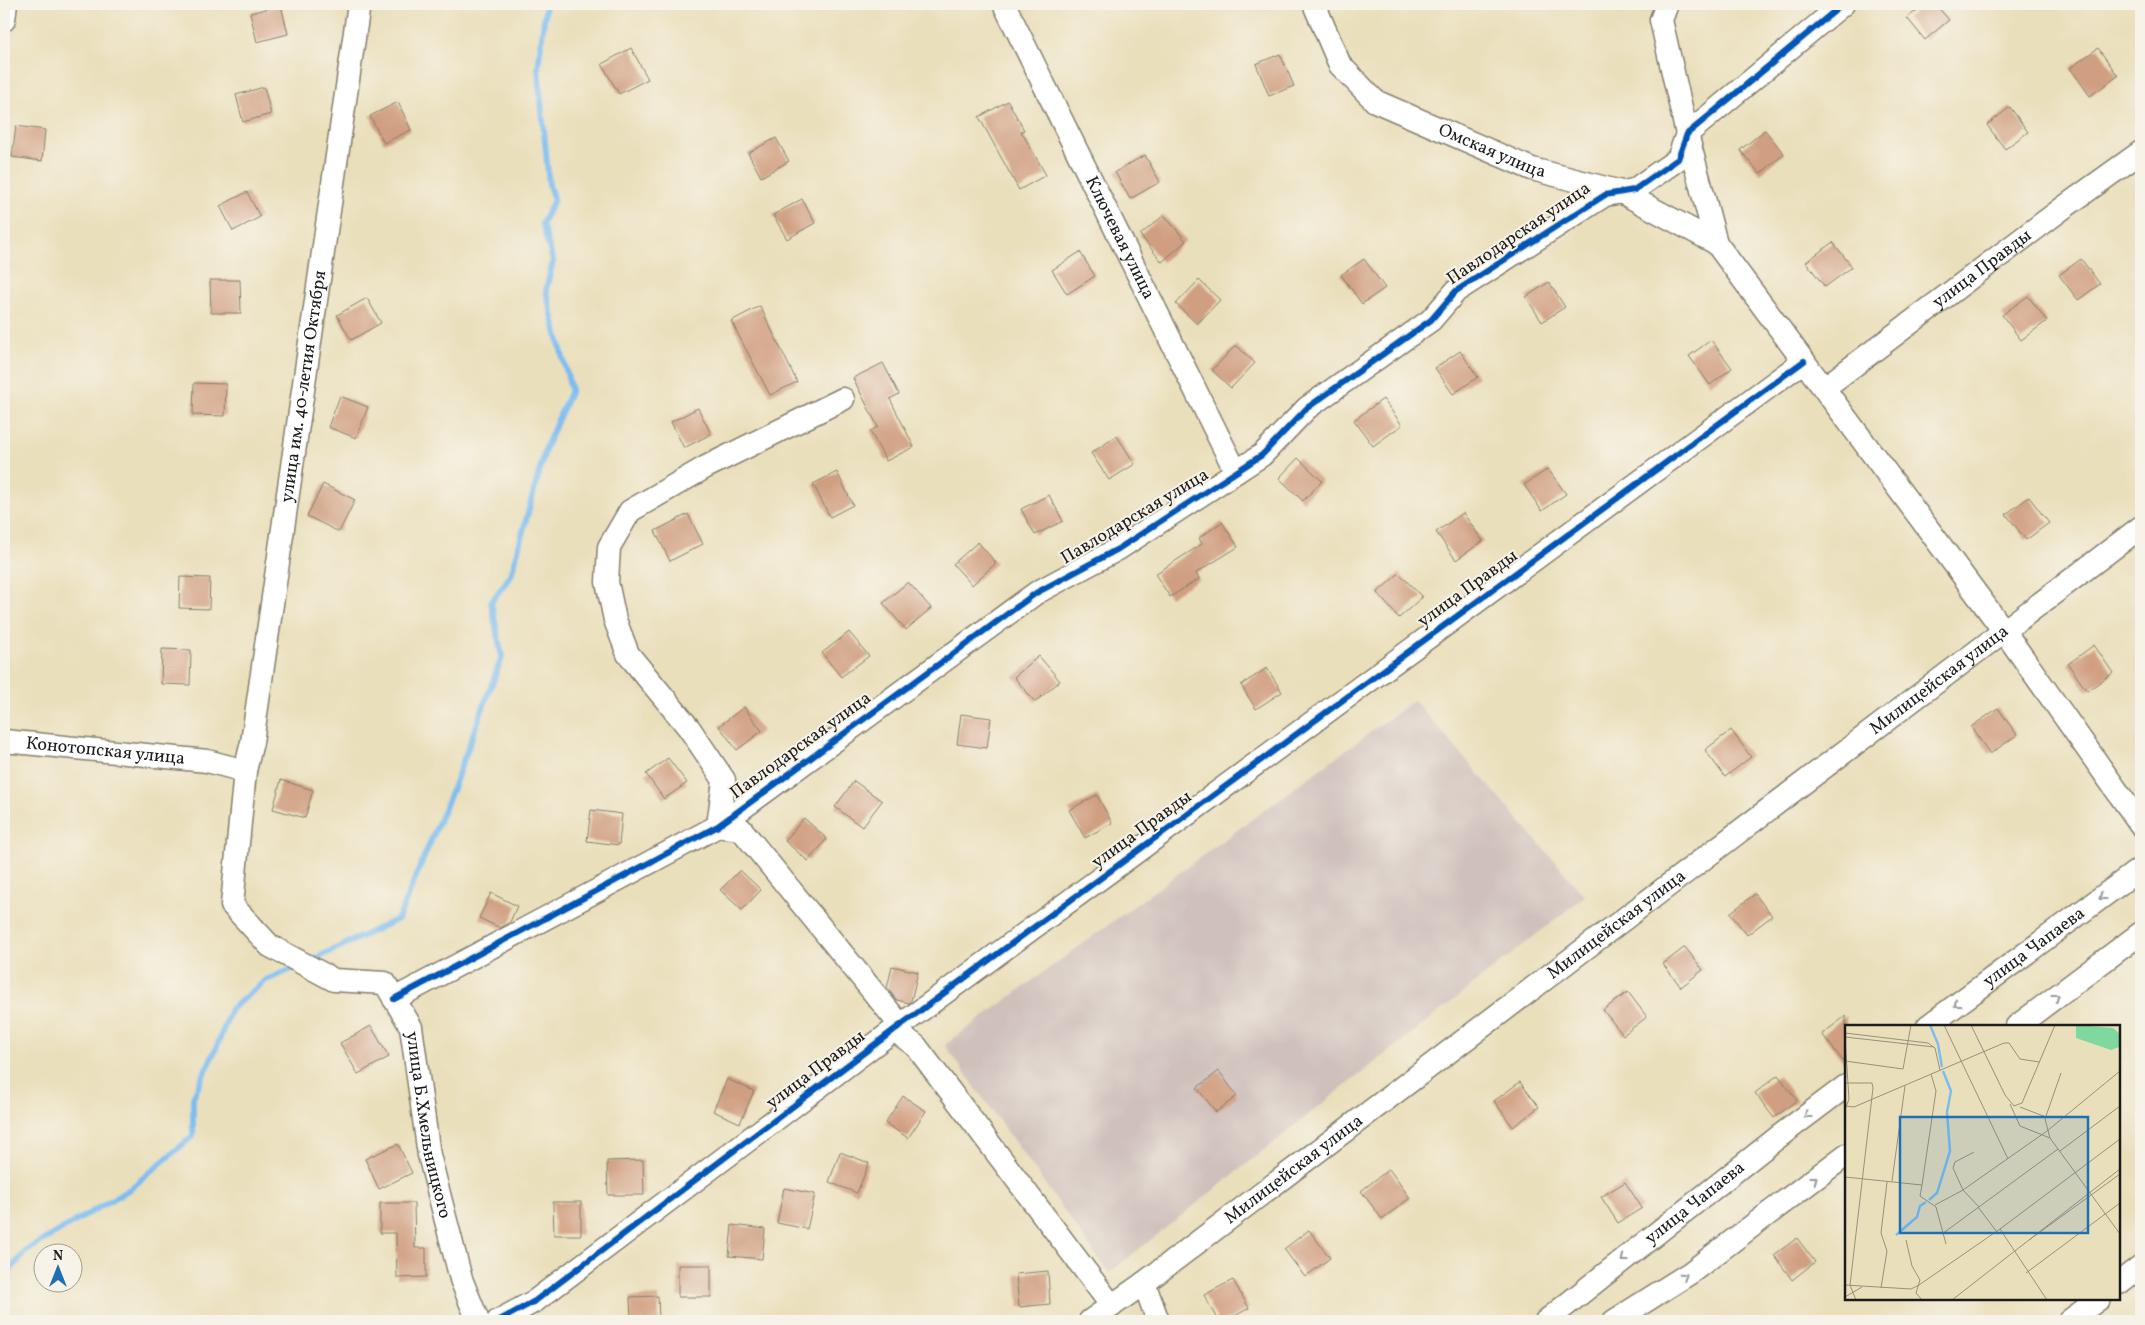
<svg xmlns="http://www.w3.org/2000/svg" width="2145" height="1325" font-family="Vollkorn,serif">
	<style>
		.industrial { fill: #cfc0bb }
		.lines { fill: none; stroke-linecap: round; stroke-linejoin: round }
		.stream { stroke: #7cbdf1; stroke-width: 6 }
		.building { fill: #d09e80 }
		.minor-casing { stroke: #837e6c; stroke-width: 25 }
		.minor { stroke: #fff; stroke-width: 22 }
		.cycleway-casing { stroke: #f7f3e8; stroke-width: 9 }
		.cycleway { stroke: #0057b8; stroke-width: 6 }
		.oneway { stroke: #999 }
		.labels { text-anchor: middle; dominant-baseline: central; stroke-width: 4; stroke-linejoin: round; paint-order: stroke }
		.street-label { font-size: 18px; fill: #1c1c1c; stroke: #f7f3e8 }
		.inset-river { fill: none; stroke: #7cbdf1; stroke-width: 2.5 }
		.inset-road { fill: none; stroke: #98917b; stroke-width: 1 }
		.view { fill: #1f6fb2; fill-opacity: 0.15; stroke: #1f6fb2; stroke-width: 2.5 }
		.inset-edge { fill: none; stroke: #1c1c1c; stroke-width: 2.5 }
	</style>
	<rect width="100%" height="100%" fill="#f7f3e8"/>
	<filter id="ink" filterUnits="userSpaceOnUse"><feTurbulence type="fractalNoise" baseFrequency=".02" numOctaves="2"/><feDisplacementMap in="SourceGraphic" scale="10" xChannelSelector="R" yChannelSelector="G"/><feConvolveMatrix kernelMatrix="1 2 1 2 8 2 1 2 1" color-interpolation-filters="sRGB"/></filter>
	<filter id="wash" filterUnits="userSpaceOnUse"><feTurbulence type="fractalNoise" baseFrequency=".0096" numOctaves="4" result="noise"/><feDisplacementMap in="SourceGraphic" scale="20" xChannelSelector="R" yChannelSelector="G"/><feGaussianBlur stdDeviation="1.12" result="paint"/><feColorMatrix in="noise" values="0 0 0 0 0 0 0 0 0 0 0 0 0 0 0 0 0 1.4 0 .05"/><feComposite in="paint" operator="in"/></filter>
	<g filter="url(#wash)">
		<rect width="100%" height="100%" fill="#eadfbb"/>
		<path class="industrial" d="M 1414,700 L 1585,896 L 1109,1273 L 945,1045 Z"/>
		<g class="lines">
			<path class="stream" d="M 310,961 L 398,919 L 453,788 L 502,657 L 491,602 L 511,575 L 546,447 L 571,390 L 546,290 L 553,261 L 542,224 L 554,200 L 549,185 L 538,68 L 546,4
				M 4,1277 L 27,1250 L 130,1189 L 193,1136 L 193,1098 L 217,1046 L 231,1009 L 266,980 L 297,967"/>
		</g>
		<g id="blocks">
			<path class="building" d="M 1925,4 L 1935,4 L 1949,20 L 1925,40 L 1907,18 Z
				M 281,5 L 288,34 L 257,42 L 250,13 Z
				M 631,48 L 648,79 L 619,94 L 602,64 Z
				M 2098,48 L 2118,76 L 2090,96 L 2070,68 Z
				M 1280,54 L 1294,86 L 1269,96 L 1256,64 Z
				M 264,87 L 271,114 L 243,122 L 236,95 Z
				M 1008,101 L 1024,130 L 1021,131 L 1046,175 L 1019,190 L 979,117 Z
				M 398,102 L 411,130 L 384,143 L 370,116 Z
				M 2010,107 L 2028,132 L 2005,149 L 1987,125 Z
				M 16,126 L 45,130 L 42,161 L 12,157 Z
				M 1765,130 L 1784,154 L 1760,174 L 1740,150 Z
				M 776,138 L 789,161 L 761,177 L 748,153 Z
				M 1145,155 L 1160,182 L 1130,199 L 1115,172 Z
				M 247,192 L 260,217 L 233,231 L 220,206 Z
				M 802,199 L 815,223 L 787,239 L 773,215 Z
				M 1164,215 L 1186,241 L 1162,262 L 1140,235 Z
				M 1833,242 L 1852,267 L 1825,287 L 1806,262 Z
				M 1080,252 L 1095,276 L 1067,294 L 1052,270 Z
				M 1364,259 L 1385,288 L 1362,304 L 1341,275 Z
				M 2081,259 L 2100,284 L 2078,300 L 2059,275 Z
				M 210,280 L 240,280 L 241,313 L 211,313 Z
				M 1199,280 L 1220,300 L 1197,324 L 1176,304 Z
				M 1549,282 L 1565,307 L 1542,322 L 1526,297 Z
				M 2028,296 L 2047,321 L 2021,340 L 2002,315 Z
				M 367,298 L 381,323 L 351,340 L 337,315 Z
				M 760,306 L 797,382 L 770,395 L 731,321 Z
				M 1711,340 L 1732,368 L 1710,385 L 1689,356 Z
				M 1236,345 L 1255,363 L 1231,388 L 1212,370 Z
				M 1460,351 L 1478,377 L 1453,394 L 1435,368 Z
				M 883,363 L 899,394 L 890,399 L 914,447 L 886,461 L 870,431 L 878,427 L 853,378 Z
				M 194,383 L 226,384 L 225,416 L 193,415 Z
				M 340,396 L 368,407 L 356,438 L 328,427 Z
				M 1383,399 L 1402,425 L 1373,446 L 1354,420 Z
				M 698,408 L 711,434 L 684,448 L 671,422 Z
				M 1117,436 L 1135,464 L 1109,480 L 1091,453 Z
				M 1298,458 L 1322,481 L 1303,501 L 1279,478 Z
				M 1548,469 L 1566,494 L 1542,511 L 1524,485 Z
				M 837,472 L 853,505 L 830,517 L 813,484 Z
				M 323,484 L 355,500 L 339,532 L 307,516 Z
				M 1049,495 L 1063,521 L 1035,535 L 1021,509 Z
				M 2029,497 L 2049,523 L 2026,540 L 2006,514 Z
				M 1463,513 L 1483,541 L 1456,560 L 1436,532 Z
				M 688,514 L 703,544 L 670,561 L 655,531 Z
				M 1222,522 L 1238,547 L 1196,573 L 1199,579 L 1170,597 L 1155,574 L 1202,544 L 1199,538 Z
				M 978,542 L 996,563 L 972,585 L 953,564 Z
				M 1399,573 L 1422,597 L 1399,618 L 1377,593 Z
				M 180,577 L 210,578 L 209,609 L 179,608 Z
				M 908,582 L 931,608 L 906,630 L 883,603 Z
				M 849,632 L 869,656 L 841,677 L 822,653 Z
				M 2094,645 L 2113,673 L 2087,691 L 2068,664 Z
				M 162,649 L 191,650 L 190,685 L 161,684 Z
				M 1039,656 L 1060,681 L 1035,702 L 1014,677 Z
				M 1267,668 L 1282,692 L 1256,709 L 1241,685 Z
				M 744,707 L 762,731 L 737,750 L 719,726 Z
				M 1998,708 L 2017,735 L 1990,754 L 1971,727 Z
				M 961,714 L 991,718 L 987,748 L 957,744 Z
				M 1731,730 L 1751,757 L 1725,777 L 1705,750 Z
				M 668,758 L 687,783 L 664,799 L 646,774 Z
				M 281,780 L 313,790 L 305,818 L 273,809 Z
				M 854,781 L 882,801 L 862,827 L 835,807 Z
				M 1097,795 L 1112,823 L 1085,838 L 1069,810 Z
				M 591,810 L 622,814 L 619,845 L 587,841 Z
				M 804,818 L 827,839 L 808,861 L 785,841 Z
				M 740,870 L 761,890 L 742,910 L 720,890 Z
				M 491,893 L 517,906 L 510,922 L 500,928 L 479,918 Z
				M 1755,894 L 1772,916 L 1747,935 L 1730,913 Z
				M 1685,947 L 1703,970 L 1681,987 L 1663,964 Z
				M 892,966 L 918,972 L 911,1001 L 909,1003 L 897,1000 L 887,988 Z
				M 1628,992 L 1647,1017 L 1623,1035 L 1603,1010 Z
				M 1846,1016 L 1846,1065 L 1822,1034 Z
				M 371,1026 L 389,1057 L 358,1074 L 340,1043 Z
				M 1219,1071 L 1237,1096 L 1216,1112 L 1197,1088 Z
				M 1778,1075 L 1797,1100 L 1774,1118 L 1755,1093 Z
				M 727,1079 L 754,1091 L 740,1123 L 713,1111 Z
				M 1520,1082 L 1539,1107 L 1513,1127 L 1494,1101 Z
				M 903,1096 L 926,1111 L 908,1138 L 885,1123 Z
				M 398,1144 L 412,1173 L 379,1189 L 365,1159 Z
				M 840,1152 L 869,1163 L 857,1193 L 829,1182 Z
				M 643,1160 L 644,1195 L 608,1195 L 607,1161 Z
				M 1389,1169 L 1410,1198 L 1382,1219 L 1361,1191 Z
				M 1625,1182 L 1642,1208 L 1618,1223 L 1601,1197 Z
				M 784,1188 L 815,1194 L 807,1229 L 777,1223 Z
				M 553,1202 L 581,1202 L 581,1235 L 554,1235 Z
				M 380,1203 L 414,1203 L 415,1248 L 426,1248 L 426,1277 L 397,1278 L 396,1233 L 380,1233 Z
				M 732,1225 L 765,1229 L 762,1259 L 729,1256 Z
				M 1309,1230 L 1330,1258 L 1305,1277 L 1284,1249 Z
				M 1797,1238 L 1815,1262 L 1792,1280 L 1774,1255 Z
				M 678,1265 L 711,1265 L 711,1297 L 678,1297 Z
				M 1048,1271 L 1050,1304 L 1019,1307 L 1016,1274 Z
				M 1233,1280 L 1249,1308 L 1226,1321 L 1218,1321 L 1204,1295 Z
				M 658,1296 L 659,1321 L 631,1321 L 630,1297 Z"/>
		</g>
	</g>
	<g filter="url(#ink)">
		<use href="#blocks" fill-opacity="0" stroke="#837e6c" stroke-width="1"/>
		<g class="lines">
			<defs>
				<g id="minor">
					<path id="s1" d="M 1004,4 L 1236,472"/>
					<path id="s2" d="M 1314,4 L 1340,65 L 1375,101 L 1532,169 L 1621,192 L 1716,243"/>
					<path d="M 1667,4 L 1661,20 L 1687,134 L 1716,243 L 2004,631 L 2141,825"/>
					<path d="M 4,20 L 6,4"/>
					<path id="s3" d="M 1824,388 L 2063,208 L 2141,152"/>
					<path d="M 843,399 L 706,467 L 630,511 L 609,547 L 607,582 L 615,620 L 628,654 L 689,728 L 724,780 L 718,826 L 741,829 L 901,1026"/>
					<path id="s4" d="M 4,741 L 207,761 L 245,771 L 232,905 L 270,946 L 334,980 L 385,983 L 411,1027 L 429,1155 L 461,1279 L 478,1321"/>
					<path id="s5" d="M 245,771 L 252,742 L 359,4"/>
					<path d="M 394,999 L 718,826 L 1036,593 L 1118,549 L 1262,455 L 1307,408 L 1431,320 L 1456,291 L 1605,195 L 1634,190 L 1678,159 L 1687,134 L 1843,4"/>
					<path id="s6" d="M 1928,1026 L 2141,868"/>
					<path d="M 2017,1026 L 2141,933"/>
					<path d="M 894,1030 L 916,1046 L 1112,1306"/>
					<path d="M 1144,1283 L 1158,1321"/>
					<path d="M 2119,1283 L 2141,1266"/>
					<path d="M 498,1321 L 535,1301 L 894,1030 L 1804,361"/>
					<path id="s7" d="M 1090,1321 L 1144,1283 L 2141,527"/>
					<path id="s8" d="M 1546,1321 L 1777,1138 L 1846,1086"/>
					<path d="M 1614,1321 L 1690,1273 L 1846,1155"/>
					<path d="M 2069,1321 L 2099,1299"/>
				</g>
			</defs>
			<use href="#minor" class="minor-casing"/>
			<use href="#minor" class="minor"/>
			<defs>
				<path id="cycleway" d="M 394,999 L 718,826 L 1036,593 L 1118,549 L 1262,455 L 1307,408 L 1431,320 L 1456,291 L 1605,195 L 1634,190 L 1678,159 L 1687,134 L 1843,4
					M 498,1321 L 535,1301 L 894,1030 L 1804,361"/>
			</defs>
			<use href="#cycleway" class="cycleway-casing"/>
			<use href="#cycleway" class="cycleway"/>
		</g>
		<defs><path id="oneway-chevron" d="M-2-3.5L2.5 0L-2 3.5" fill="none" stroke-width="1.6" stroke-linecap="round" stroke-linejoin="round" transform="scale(1.25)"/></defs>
		<g class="oneway">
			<use href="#oneway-chevron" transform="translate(2102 897) rotate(143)"/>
			<use href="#oneway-chevron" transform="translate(2056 997) rotate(-37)"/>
			<use href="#oneway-chevron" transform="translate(1957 1004) rotate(143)"/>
			<use href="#oneway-chevron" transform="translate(1807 1115) rotate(143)"/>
			<use href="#oneway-chevron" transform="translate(1814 1179) rotate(-37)"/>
			<use href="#oneway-chevron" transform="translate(1624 1259) rotate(142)"/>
			<use href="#oneway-chevron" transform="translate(1684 1276) rotate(-33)"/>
		</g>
	</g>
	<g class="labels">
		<g class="street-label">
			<text stroke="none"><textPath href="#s2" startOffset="244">Омская улица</textPath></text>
			<text transform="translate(1519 234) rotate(-34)">Павлодарская улица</text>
			<text stroke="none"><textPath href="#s1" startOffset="261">Ключевая улица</textPath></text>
			<text stroke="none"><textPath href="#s3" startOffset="198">улица Правды</textPath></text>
			<text stroke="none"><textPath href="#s5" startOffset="389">улица им. 40-летия Октября</textPath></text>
			<text transform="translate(1135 517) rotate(-31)">Павлодарская улица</text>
			<text transform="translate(1468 589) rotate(-36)">улица Правды</text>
			<text stroke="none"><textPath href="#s7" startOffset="1064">Милицейская улица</textPath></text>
			<text transform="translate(801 746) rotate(-36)">Павлодарская улица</text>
			<text stroke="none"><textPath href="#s4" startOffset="102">Конотопская улица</textPath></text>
			<text transform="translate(1142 830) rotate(-36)">улица Правды</text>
			<text stroke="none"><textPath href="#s7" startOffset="659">Милицейская улица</textPath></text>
			<text stroke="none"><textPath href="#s6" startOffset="132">улица Чапаева</textPath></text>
			<text transform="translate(816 1070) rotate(-37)">улица Правды</text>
			<text stroke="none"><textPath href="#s4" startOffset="708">улица Б.Хмельницкого</textPath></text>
			<text stroke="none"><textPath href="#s7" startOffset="254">Милицейская улица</textPath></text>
			<text stroke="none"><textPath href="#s8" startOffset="190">улица Чапаева</textPath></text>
		</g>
	</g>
	<g transform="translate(1845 1025)">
		<rect width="275" height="275" fill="#eadfbb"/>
		<path d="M 231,0 L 268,3 L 275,9 L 274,22 L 266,25 L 231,13 Z" fill="#7fd89d"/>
		<path class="inset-river" d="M 85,0 L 93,19 L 97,42M 84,175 L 92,168 L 105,126 L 102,87 L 106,66 L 98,46M 51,210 L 72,192 L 75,181 L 81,177"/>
		<path class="inset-road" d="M 99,0 L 163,134M 126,0 L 160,70 L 169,81 L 177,78 L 210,0M 0,8 L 83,18 L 90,23M 0,12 L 89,22M 0,13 L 4,74 L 0,85M 90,23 L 95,45M 0,36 L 58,44 L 66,0M 216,48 L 200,94 L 205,113 L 275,209M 0,58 L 27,58 L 28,63 L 5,260 L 11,275M 165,79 L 175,101 L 205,113M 0,81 L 9,82 L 159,18 L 164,18 L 175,34 L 194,37M 175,82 L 201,92M 215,126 L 275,81M 129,127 L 110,137 L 108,143 L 118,165 L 134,182M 0,152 L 77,160 L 75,171 L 91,182 L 101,219M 47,156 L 60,61M 77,160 L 91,66 L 86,49M 90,180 L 118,165 L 202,106 L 275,46M 133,182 L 152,207M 155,204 L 202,275M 97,209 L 213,124M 61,215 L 67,241 L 75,255 L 71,268 L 77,275M 184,215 L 275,149M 181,248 L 275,178M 0,260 L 66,264 L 74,260 L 155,204 L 275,114M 36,263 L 42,226 L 36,208 L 42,157M 0,272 L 17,262M 107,275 L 275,144"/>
		<path class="view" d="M 55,92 L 243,92 L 243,208 L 55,208 Z"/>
		<rect width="275" height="275" class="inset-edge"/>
	</g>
	<rect width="2145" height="1325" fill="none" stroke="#f7f3e8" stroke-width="20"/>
	<g transform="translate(58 1268)"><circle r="24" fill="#f7f3e8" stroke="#9f9d96"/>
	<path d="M0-4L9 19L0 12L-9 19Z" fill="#1f6fb2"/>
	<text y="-8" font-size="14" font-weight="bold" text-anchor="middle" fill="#1c1c1c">N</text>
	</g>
</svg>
